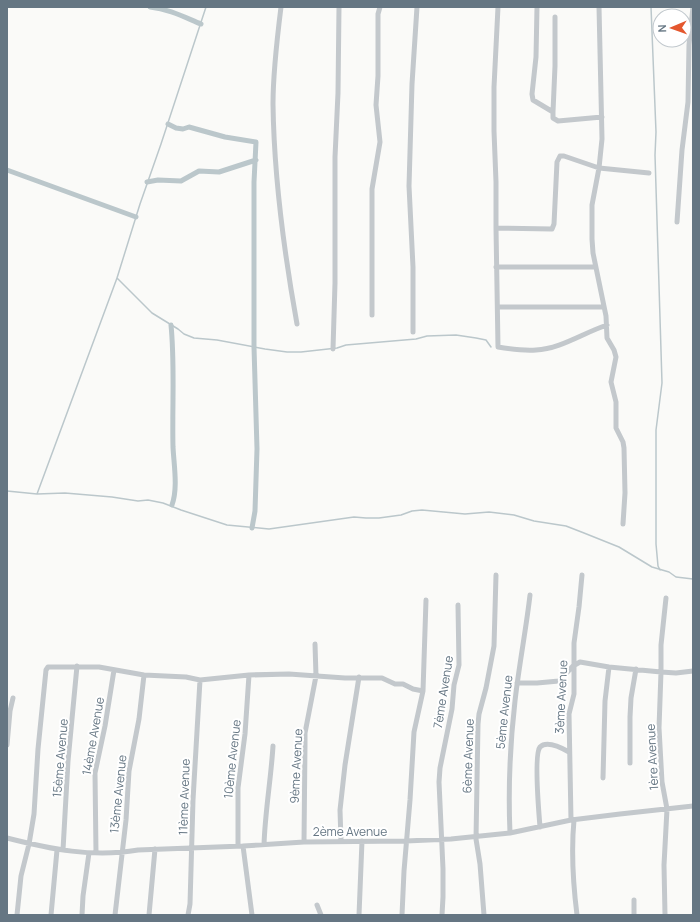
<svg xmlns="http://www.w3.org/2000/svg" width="700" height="922" font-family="Manrope,sans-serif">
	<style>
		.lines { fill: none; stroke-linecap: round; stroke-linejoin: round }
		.stream { stroke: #bbc7cb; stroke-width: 1.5 }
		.canal { stroke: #bbc7cb; stroke-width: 5 }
		.street { stroke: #c3c8cc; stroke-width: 5 }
		.labels { text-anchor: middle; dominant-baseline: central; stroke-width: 4; stroke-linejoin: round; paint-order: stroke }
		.street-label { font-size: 12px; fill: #657683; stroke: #fff }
	</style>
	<rect width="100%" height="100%" fill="#fafaf8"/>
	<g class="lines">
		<path class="stream" d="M 651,7 L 656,132 L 655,155 L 662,383 L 656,430 L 656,544 L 658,566 L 660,570
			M 117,278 L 152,313 L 178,329 L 184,334 L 194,338 L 217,340 L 265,349 L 287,352 L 301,352 L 337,348 L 346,345 L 416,339 L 427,336 L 456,335 L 476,338 L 486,340 L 491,347
			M 7,491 L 37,494 L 65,493 L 112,497 L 138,501 L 148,500 L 163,503 L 181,510 L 227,525 L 269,529 L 354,517 L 366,518 L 379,518 L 401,515 L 412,511 L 422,510 L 465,514 L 489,512 L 514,515 L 534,521 L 566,526 L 584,533 L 619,547 L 652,567 L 669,572 L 676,577 L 693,579
			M 37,494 L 117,278 L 140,204 L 161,144 L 206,7"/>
		<path class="canal" d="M 150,7 C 169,9 184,17 201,24
			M 168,124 L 176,128 L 183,129 L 189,127 L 225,137 L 256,142 L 254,182 L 254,347 L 257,449 L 255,511 L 252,528
			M 7,170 L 136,217
			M 147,182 L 158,180 L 181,181 L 199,171 L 219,172 L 256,160
			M 171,325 C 175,365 172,407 173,447 C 174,466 178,488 172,505"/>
		<path class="street" d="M 281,7 C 277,39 273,71 273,104 C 274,177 284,252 297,324
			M 498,7 L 494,87 L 494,131 L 496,182 L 496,228 L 498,347 C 510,349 523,351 536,350 C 560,349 583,333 607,325
			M 537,7 L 536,57 L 532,94 L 533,100 L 553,112 L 553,118 L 558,121 L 602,117
			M 599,7 L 602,139 L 599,168 L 592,205 L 592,239 L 593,253 L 606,316 L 607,338 L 614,350 L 616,357 L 611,382 L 616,402 L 616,428 L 623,442 L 624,448 L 625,493 L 623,524
			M 553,112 L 555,66 L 555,17
			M 677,222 L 682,150 L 688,102 L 689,45 L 693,7
			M 496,228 L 552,229 L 554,224 L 557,162 L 560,156 L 564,156 L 599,168 L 649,173
			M 496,267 L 595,267
			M 498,307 L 604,307
			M 372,315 L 372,189 L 380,142 L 376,105 L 378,76 L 378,14 L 380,7
			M 413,332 L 413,267 L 409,186 L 412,84 L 417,7
			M 333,349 L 335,283 L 335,157 L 338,93 L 339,7
			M 517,683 L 537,683 L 559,681 L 573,666 L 580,662 L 609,667 L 661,672 L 676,673 L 693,671
			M 423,691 L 426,600
			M 7,745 L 10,711 L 13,698
			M 630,763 L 630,717 L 631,698 L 636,669
			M 603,778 L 605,701 L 609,667
			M 571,820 L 569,714 L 574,694 L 574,643 L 579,607 L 582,575
			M 574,820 C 571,852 573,883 577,915
			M 540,827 C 539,815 534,754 540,747 C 547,740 562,748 569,752
			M 510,833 C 508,788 510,745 515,701 C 519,665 526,630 530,595
			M 7,838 C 50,849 93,858 138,850 L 243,846 L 304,842 L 406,841 L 451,839 L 510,833 L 571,820 L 620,814 L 693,806
			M 341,841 L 340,810 L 345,765 L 359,677
			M 304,842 L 305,744 L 305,733 L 316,676 L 315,644
			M 264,845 C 265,812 271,779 273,746
			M 238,846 L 238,788 L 245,734 L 249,675
			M 243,846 L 252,915
			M 63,850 L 68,761 L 77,666
			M 96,853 L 95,773 L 105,726 L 114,670
			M 634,900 L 634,915
			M 317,905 L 321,915
			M 17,915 L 21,876 L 29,844 L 34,814 L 38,749 L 46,670 L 48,667 L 99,667 L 144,675 L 186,677 L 200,680 L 249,675 L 289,674 L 345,678 L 382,678 L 395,684 L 403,684 L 413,689 L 423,691 L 414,732 L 410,800 L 404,871 L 402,915
			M 51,915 L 57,850
			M 82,915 L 83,896 L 89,853
			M 115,915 L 126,820 L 129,771 L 139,719 L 144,675
			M 149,915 L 155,849
			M 188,915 L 190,904 L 193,800 L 200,680
			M 359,915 L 362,841
			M 442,915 L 443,897 L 443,869 L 439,782 L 440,768 L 452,709 L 454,685 L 459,665 L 458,605
			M 484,915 L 480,864 L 476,839 L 478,724 L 479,714 L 486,688 L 494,646 L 496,575
			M 665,915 L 664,865 L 667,809 L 662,782 L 659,728 L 661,672 L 661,645 L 666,598"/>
	</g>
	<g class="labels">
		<g class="street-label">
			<text transform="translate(443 692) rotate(-81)">7ème Avenue</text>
			<text transform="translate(561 697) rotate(-87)">3ème Avenue</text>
			<text transform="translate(504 712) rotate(-84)">5ème Avenue</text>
			<text transform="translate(93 736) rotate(-80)">14ème Avenue</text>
			<text transform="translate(468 756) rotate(-88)">6ème Avenue</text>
			<text transform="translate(652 757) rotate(-93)">1ère Avenue</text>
			<text transform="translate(60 758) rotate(-85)">15ème Avenue</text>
			<text transform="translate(232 759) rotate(-84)">10ème Avenue</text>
			<text transform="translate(296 766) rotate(-87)">9ème Avenue</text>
			<text transform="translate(118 794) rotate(-84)">13ème Avenue</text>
			<text transform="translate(184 797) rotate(-88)">11ème Avenue</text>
			<text x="350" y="831">2ème Avenue</text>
		</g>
	</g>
	<rect width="700" height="922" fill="none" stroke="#657683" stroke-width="16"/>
	<g transform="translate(672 28) rotate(268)"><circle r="19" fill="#ffffff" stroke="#c1c8cd"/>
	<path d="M0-3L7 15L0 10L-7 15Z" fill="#e4572e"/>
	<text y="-6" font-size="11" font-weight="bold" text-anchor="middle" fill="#657683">N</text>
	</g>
</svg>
